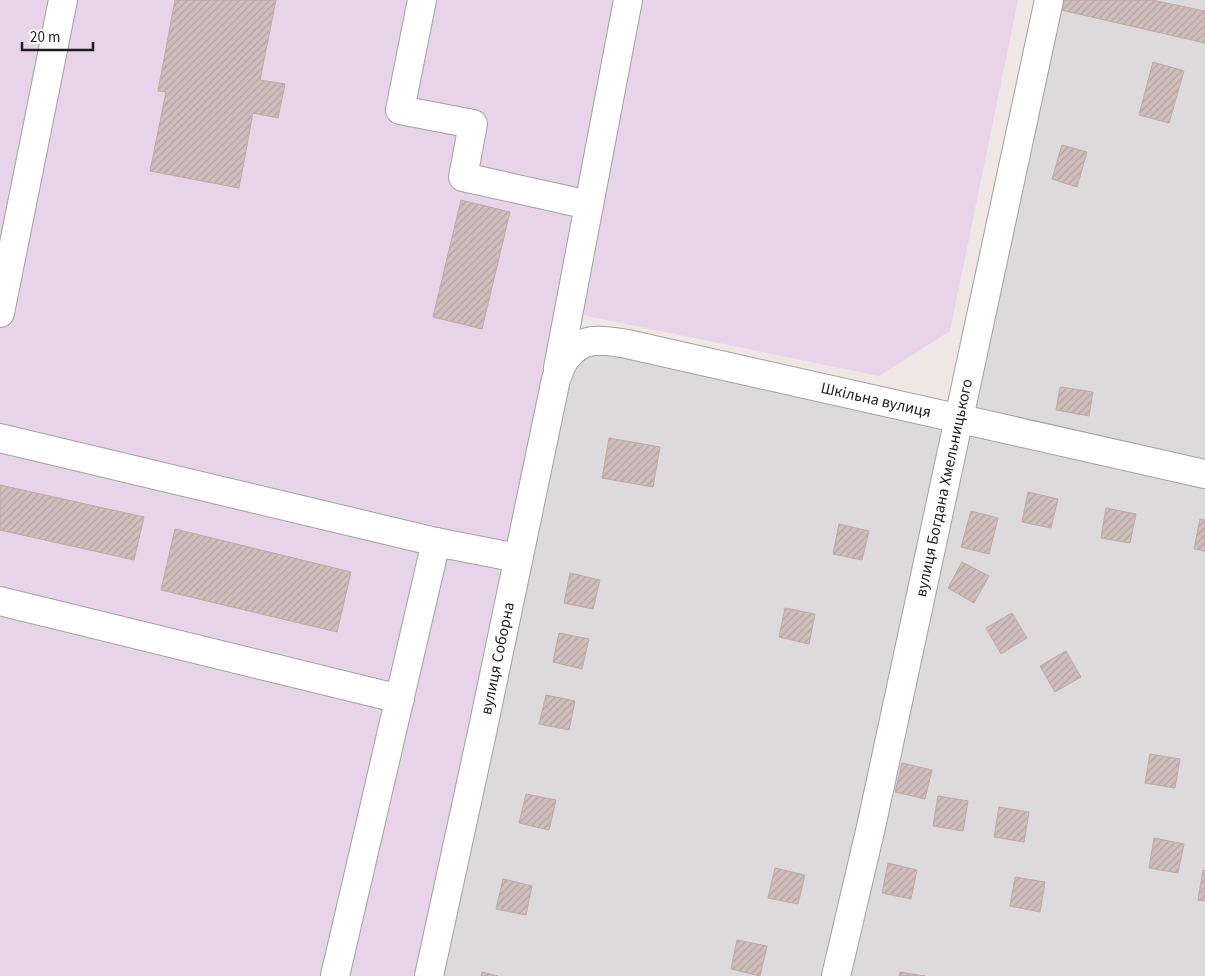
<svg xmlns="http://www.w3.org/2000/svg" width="1205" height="976" font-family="'Source Sans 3',sans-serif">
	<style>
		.residential { fill: #dcdadb }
		.industrial { fill: #e7d4e9 }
		.building { fill: url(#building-hatch); stroke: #c2a8a4 }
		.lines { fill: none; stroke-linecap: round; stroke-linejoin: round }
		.minor-casing { stroke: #a1a1a1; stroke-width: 30 }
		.minor { stroke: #fff; stroke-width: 28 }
		.labels { text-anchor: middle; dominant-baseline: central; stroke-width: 4; stroke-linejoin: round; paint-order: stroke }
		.street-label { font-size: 16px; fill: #1d1d1d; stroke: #fff }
	</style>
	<defs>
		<pattern id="building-hatch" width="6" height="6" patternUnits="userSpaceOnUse" patternTransform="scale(1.25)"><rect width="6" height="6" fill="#cfbebc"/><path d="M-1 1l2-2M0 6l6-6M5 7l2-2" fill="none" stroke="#b1a3a1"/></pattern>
	</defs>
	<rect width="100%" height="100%" fill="#efe7e3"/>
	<path class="residential" d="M 1049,0 L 1205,0 L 1205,976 L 429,976 L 577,346 L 959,418 Z"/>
	<path class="industrial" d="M 0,0 L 1018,0 L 950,331 L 879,376 L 563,311 L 429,976 L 0,976 Z"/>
	<path class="building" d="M 175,0 L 276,0 L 260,80 L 285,84 L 278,118 L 253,113 L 239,188 L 150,171 L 166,92 L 158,91 Z
		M 1063,0 L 1152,0 L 1205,11 L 1205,43 L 1061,10 Z
		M 1153,62 L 1184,71 L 1169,123 L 1139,115 Z
		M 1062,145 L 1087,152 L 1077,187 L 1052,179 Z
		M 461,200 L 510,212 L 482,329 L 433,317 Z
		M 1060,387 L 1093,392 L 1089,416 L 1056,410 Z
		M 609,438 L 660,447 L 653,487 L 602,478 Z
		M 0,485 L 144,517 L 134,560 L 0,530 Z
		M 1028,492 L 1058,499 L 1051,528 L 1022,522 Z
		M 1106,508 L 1136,514 L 1130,543 L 1101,538 Z
		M 971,511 L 998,518 L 989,554 L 961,547 Z
		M 1200,519 L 1205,520 L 1205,551 L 1194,549 Z
		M 839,524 L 869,531 L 862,560 L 833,554 Z
		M 175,529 L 351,572 L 337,632 L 161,590 Z
		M 962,562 L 989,576 L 974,603 L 948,588 Z
		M 570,573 L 600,580 L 593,609 L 564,603 Z
		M 785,608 L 815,614 L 809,644 L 779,637 Z
		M 1012,613 L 1027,638 L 1001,654 L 986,628 Z
		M 559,633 L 589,639 L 582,669 L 553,662 Z
		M 1066,651 L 1081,677 L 1055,692 L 1040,666 Z
		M 546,695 L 575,701 L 569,730 L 539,724 Z
		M 1150,754 L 1180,759 L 1175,788 L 1145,783 Z
		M 902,763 L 932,770 L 925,799 L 895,792 Z
		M 526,794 L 556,800 L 549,830 L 519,823 Z
		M 938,796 L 968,801 L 963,831 L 933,826 Z
		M 999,807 L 1029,812 L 1024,842 L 994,837 Z
		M 1154,838 L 1184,844 L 1178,873 L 1149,868 Z
		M 888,863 L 917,870 L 911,899 L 882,893 Z
		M 775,868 L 805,875 L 798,904 L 768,898 Z
		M 1203,870 L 1205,871 L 1205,901 L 1198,900 Z
		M 1015,877 L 1045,882 L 1040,912 L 1010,906 Z
		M 503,879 L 532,886 L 526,915 L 496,909 Z
		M 737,940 L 767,946 L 760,976 L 731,969 Z
		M 482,972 L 498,976 L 481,976 Z
		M 900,972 L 925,976 L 899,976 Z"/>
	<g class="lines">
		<defs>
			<g id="minor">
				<path d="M 422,0 L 400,110 L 473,124 L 463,177 L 589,205"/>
				<path d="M 0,313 L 63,0"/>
				<path d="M 558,368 L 628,0"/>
				<path d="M 0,438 L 436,542 L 518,558"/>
				<path d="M 0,601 L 400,699"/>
				<path d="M 335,976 L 436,542"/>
				<path id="s1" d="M 429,976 L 483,728 L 556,379 C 559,372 561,364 566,358 C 583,335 603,340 627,344 L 1205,474"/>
				<path id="s2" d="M 836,976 L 871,827 L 1049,0"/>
			</g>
		</defs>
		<use href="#minor" class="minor-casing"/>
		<use href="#minor" class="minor"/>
	</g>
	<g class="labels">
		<g class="street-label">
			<text stroke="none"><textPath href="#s1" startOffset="956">Шкільна вулиця</textPath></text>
			<text stroke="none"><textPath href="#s2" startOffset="500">вулиця Богдана Хмельницького</textPath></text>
			<text stroke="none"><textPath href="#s1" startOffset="325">вулиця Соборна</textPath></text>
		</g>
	</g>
	<path d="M22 42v8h71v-8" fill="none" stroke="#1d1d1d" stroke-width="2.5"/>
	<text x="30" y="42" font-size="15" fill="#1d1d1d" stroke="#ffffff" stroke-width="4" paint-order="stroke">20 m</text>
</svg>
